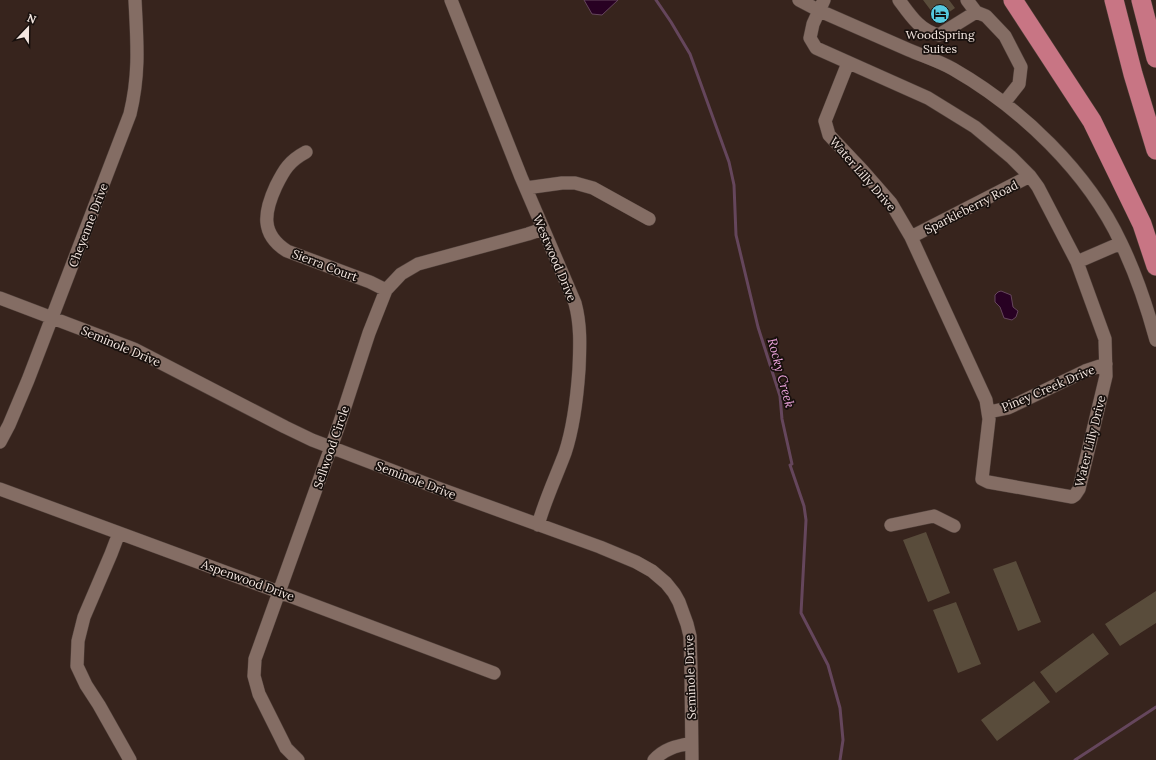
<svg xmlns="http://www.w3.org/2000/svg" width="1156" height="760" font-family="Lora,serif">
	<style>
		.water { fill: #280123; stroke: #65465c }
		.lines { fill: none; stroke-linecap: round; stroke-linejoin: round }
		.stream { stroke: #65465c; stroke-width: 3 }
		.building { fill: #594c3b }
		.minor-casing { stroke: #51413b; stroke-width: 14 }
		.highway-casing { stroke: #51413b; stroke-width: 20 }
		.minor { stroke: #846d64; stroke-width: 13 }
		.highway { stroke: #c87584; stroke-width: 19 }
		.labels { text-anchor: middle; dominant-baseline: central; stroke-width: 3.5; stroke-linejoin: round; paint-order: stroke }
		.poi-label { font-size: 12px; fill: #f4e7e1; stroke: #18100d }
		.street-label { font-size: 12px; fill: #f4e7e1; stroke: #18100d }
		.water-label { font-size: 13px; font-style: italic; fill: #eca3dc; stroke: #18100d }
	</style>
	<rect width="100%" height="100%" fill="#37241d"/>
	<path class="water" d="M 584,0 L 618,0 L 602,15 L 592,14 Z
		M 1001,291 L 1011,295 L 1013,307 L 1018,311 L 1016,317 L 1012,320 L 1004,318 L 1000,307 L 995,302 L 995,295 L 998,292 Z"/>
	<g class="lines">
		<path class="stream" d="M 656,0 L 671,22 L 690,54 L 729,162 L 734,185 L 736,235 L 758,327 L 780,396 L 782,419 L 792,464 L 790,465 L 804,506 L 806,520 L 801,613 L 828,665 L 840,708 L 843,740 L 840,760
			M 1075,760 L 1156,707"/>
	</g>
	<path class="building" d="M 923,0 L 949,0 L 955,8 L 938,20 Z
		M 926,532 L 950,593 L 928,602 L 903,540 Z
		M 1016,561 L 1041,622 L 1018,631 L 993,569 Z
		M 1156,591 L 1156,623 L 1120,646 L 1105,624 Z
		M 956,602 L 981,664 L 958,673 L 933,610 Z
		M 1093,633 L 1109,654 L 1056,693 L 1040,672 Z
		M 1034,681 L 1050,702 L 997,741 L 981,720 Z"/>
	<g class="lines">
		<defs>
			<path id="minor" d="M 451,0 L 521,177 L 575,303 C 581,325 580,346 579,369 C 577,398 574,426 565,453 C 556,477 545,500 538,525
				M 799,0 L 820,11 C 850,24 879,37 909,50 C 923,56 939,61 953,69 C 1021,108 1088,172 1121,243 C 1136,274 1147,307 1156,340
				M 824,0 L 813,24 L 810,38 L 816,48 L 928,98 L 975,127 L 1011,157 L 1030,176 L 1038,187 L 1077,262 L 1105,339 L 1106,376 L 1079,489 L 1075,495 L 1072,497 L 988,482 L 982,479 L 989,419 L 986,400 L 911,237 L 891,203 L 863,171 L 829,135 L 825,121 L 848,63
				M 899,0 C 910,15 920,31 939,35 L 976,12
				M 967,0 L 976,12 L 986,16 L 1005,36 L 1021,67 L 1019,84 L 1004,103
				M 306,152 C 289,161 284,170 276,186 C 264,212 260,234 287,251 L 370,282 L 386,290
				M 526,188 L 562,183 L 575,183 L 593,188 L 649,219
				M 911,237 L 1030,176
				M 1077,262 L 1121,243
				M 0,298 L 134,349 L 285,427 L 312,440 L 435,487 L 600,547 L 636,562 L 652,571 L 666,583 L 674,593 L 679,602 L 687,624 L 690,636 L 691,671 L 692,760
				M 989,412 L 1008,408 L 1085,371 L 1106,364
				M 0,442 L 9,425 L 28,380 L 130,114 C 140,73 137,41 135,0
				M 0,489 L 279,592 L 494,673
				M 891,525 L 934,516 L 954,526
				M 119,533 L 111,554 L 84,617 L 78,641 L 77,666 L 86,685 L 99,705 L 130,760
				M 298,760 L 286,748 L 259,694 L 254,676 L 255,659 L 339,425 L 369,333 L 386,290 L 401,274 L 418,264 L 528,234 L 543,229
				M 654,760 C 664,749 676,746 691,743"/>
			<path id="highway" d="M 1013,0 L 1092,121 L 1142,224 L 1156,266
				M 1114,0 L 1133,74 L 1156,150
				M 1141,0 L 1156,58"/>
		</defs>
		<use href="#minor" class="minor-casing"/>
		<use href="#highway" class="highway-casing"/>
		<use href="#minor" class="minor"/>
		<use href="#highway" class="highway"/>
	</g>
	<defs>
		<symbol id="hotel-disc" viewBox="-11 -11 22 22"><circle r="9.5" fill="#55cadf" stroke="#18100d"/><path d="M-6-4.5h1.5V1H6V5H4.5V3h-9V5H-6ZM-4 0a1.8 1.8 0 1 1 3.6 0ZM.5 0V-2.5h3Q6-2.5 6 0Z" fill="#111"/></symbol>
	</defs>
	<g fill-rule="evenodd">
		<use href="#hotel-disc" x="929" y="3" width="22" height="22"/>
	</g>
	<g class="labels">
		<g class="poi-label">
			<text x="940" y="34">WoodSpring<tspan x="940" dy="14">Suites</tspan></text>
		</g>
		<g class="street-label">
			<text transform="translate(863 174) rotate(49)">Water Lilly Drive</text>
			<text transform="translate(971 207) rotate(-27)">Sparkleberry Road</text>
			<text transform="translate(88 225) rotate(-69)">Cheyenne Drive</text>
			<text transform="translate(555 258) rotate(67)">Westwood Drive</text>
			<text transform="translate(325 265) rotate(21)">Sierra Court</text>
			<text transform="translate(121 346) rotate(23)">Seminole Drive</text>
			<text transform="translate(1048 388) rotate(-23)">Piney Creek Drive</text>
			<text transform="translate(1090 441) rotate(-76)">Water Lilly Drive</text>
			<text transform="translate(331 447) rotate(-71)">Sellwood Circle</text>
			<text transform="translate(416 480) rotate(21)">Seminole Drive</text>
			<text transform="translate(248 580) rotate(20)">Aspenwood Drive</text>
			<text transform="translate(690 677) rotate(-92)">Seminole Drive</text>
		</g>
		<g class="water-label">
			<text transform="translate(781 373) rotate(75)">Rocky Creek</text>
		</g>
	</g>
	<g transform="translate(28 28) rotate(22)" stroke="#18100d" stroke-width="3" paint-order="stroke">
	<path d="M0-3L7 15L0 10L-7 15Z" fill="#f4e7e1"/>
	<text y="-6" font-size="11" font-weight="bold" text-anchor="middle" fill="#f4e7e1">N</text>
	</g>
</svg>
